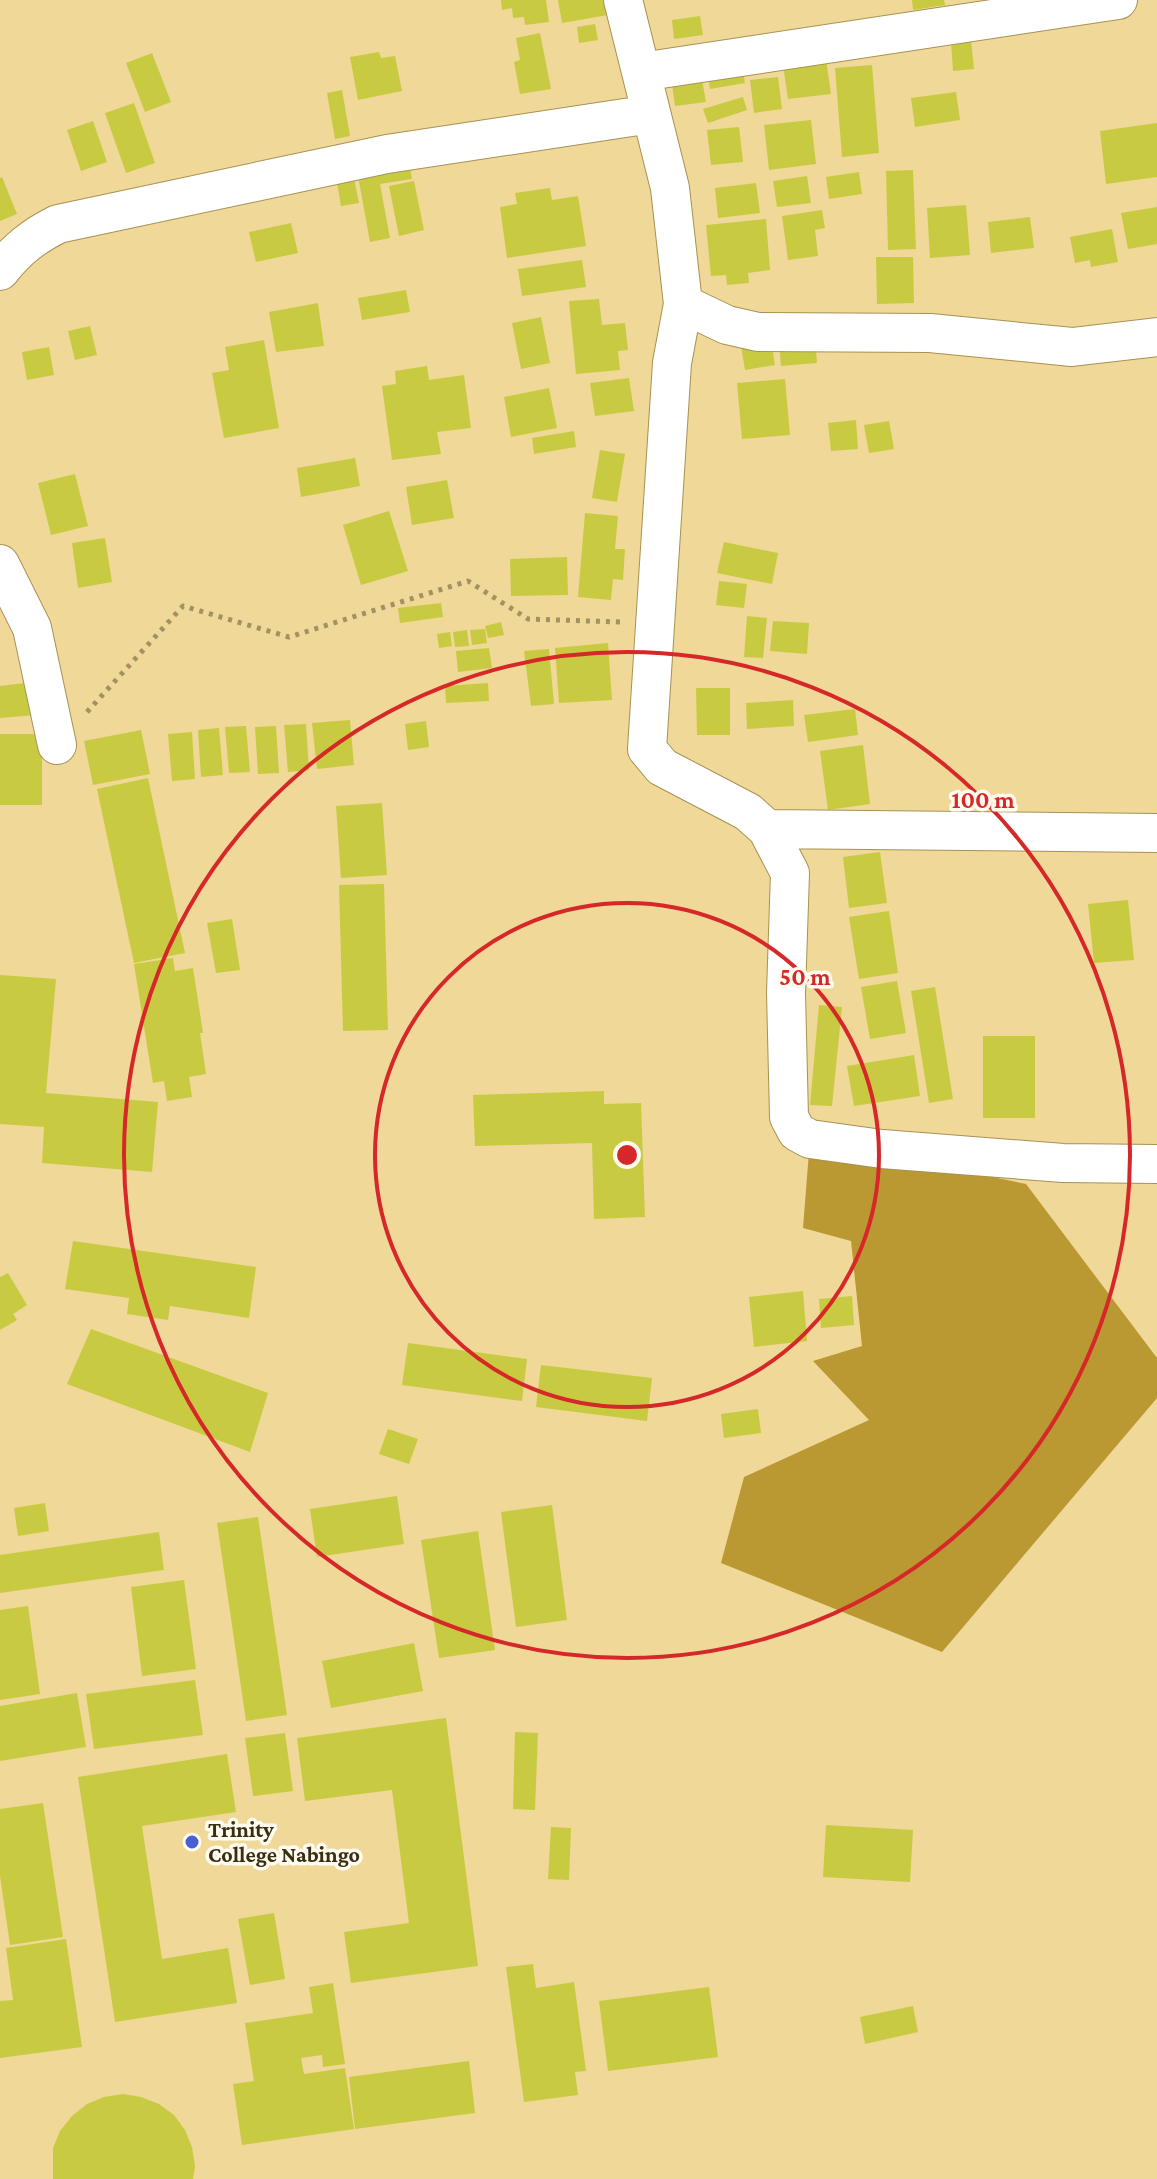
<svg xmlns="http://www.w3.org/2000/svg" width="1157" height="2179" font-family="'Crimson Pro',serif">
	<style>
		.forest { fill: #ba9932 }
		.building { fill: #c8cb42 }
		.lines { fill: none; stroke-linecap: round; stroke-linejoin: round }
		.minor-casing { stroke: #a79254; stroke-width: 40 }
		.path { stroke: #a29161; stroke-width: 5; stroke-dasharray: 4 6; stroke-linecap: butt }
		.minor { stroke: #fff; stroke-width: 38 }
		.ring { fill: none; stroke: #d62828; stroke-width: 4 }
		.poi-dot { fill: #4960d4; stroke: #fffbee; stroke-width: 3 }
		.labels { text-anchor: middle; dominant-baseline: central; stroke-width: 7; stroke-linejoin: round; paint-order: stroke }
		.poi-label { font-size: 22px; font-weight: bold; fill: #372e14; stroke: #fffbee; text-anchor: start }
		.centre { fill: #d62828; stroke: #fffbee; stroke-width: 4 }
		.ring-label { font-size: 24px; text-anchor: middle; font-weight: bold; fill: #d62828; stroke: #fffbee; stroke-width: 7; stroke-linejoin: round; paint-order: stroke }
	</style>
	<rect width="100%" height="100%" fill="#efd898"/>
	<path class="forest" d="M 810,1139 L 1026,1184 L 1157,1358 L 1157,1398 L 942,1652 L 721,1563 L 744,1477 L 869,1420 L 813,1361 L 862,1346 L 851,1241 L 803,1228 Z"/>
	<path class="building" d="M 501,0 L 546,0 L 549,22 L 525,25 L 524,17 L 513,18 L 512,8 L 502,10 Z
		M 558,0 L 606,0 L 608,15 L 562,23 Z
		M 912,0 L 944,0 L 945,5 L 913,10 Z
		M 700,16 L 703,35 L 674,39 L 672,20 Z
		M 595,24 L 598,40 L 579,43 L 577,27 Z
		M 540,33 L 551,89 L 520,94 L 514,62 L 520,60 L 516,38 Z
		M 971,40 L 974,69 L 953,71 L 951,42 Z
		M 379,52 L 381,58 L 395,56 L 402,91 L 358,100 L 350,57 Z
		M 152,53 L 171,102 L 145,112 L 126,63 Z
		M 826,59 L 831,94 L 788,99 L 783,65 Z
		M 742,65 L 745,83 L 710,89 L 707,70 Z
		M 872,65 L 879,153 L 842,157 L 835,68 Z
		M 778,77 L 782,109 L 754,113 L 750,80 Z
		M 702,80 L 706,102 L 675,106 L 672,84 Z
		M 342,90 L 350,136 L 335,139 L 327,93 Z
		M 956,92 L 960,120 L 915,127 L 911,98 Z
		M 743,97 L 747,110 L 708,123 L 703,109 Z
		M 134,103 L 155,163 L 126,173 L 105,113 Z
		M 811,120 L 816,164 L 769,170 L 764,125 Z
		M 93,121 L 107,162 L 81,171 L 67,130 Z
		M 1157,123 L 1157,177 L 1106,184 L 1100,131 Z
		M 739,127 L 743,162 L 711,165 L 707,130 Z
		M 408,156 L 412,179 L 380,184 L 390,238 L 370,242 L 356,165 Z
		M 352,168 L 359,203 L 341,206 L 335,171 Z
		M 913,170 L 916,249 L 888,250 L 886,171 Z
		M 859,172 L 862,194 L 829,199 L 826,177 Z
		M 807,176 L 811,203 L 777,207 L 773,181 Z
		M 2,177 L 17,214 L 0,221 L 0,178 Z
		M 414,181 L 424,230 L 399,236 L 389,186 Z
		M 756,183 L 760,213 L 718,218 L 715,188 Z
		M 550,188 L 552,200 L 578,196 L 586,246 L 507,258 L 500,207 L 517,204 L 515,193 Z
		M 966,205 L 970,255 L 930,258 L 927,208 Z
		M 1157,207 L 1157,244 L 1128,249 L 1121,213 Z
		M 822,210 L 825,228 L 815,230 L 818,256 L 788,260 L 782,216 Z
		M 1030,217 L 1034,248 L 991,253 L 988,222 Z
		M 766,219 L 770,270 L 748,273 L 749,283 L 727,285 L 726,275 L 711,276 L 706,225 Z
		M 291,223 L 298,253 L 256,262 L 249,232 Z
		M 1112,229 L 1118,262 L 1091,267 L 1090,260 L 1075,263 L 1070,237 Z
		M 876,257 L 913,257 L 914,303 L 877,304 Z
		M 582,260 L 586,287 L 522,296 L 518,269 Z
		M 406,290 L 410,312 L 362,320 L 358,298 Z
		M 599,299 L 602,325 L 625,323 L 628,350 L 618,351 L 620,370 L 576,374 L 569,301 Z
		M 318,303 L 324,346 L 276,352 L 269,312 Z
		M 541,317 L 550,363 L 521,369 L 512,323 Z
		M 90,326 L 97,355 L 75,360 L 68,331 Z
		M 815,338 L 817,363 L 781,366 L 779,342 Z
		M 264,340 L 279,428 L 224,438 L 212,373 L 229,370 L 225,347 Z
		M 771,341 L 775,365 L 745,370 L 741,346 Z
		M 49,347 L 54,375 L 27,380 L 22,352 Z
		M 427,366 L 429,380 L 464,375 L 471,428 L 437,432 L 441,454 L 392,460 L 382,386 L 396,384 L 395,371 Z
		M 629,378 L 634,411 L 595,416 L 590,383 Z
		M 785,379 L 790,435 L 742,439 L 737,383 Z
		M 549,388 L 557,428 L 511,437 L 504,397 Z
		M 856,420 L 858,449 L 831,451 L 828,423 Z
		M 889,421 L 894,449 L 869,453 L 864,425 Z
		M 574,431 L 576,447 L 534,454 L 532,438 Z
		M 600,450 L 625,454 L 617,502 L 592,498 Z
		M 355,458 L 360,486 L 301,497 L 297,468 Z
		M 75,474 L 88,526 L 51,535 L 38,483 Z
		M 447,480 L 454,518 L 412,525 L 406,487 Z
		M 389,511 L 408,571 L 361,585 L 343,525 Z
		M 585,513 L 618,516 L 615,549 L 625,549 L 623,580 L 613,579 L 611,600 L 578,597 Z
		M 105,538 L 112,582 L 78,588 L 72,543 Z
		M 724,542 L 778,553 L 772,584 L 717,573 Z
		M 567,557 L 568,595 L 511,596 L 510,559 Z
		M 719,581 L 747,584 L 744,608 L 716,605 Z
		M 441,603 L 443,617 L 400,623 L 398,608 Z
		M 747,616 L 767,618 L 763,658 L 744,657 Z
		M 773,621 L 809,623 L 807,654 L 770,651 Z
		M 501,622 L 504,635 L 488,638 L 485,626 Z
		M 485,629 L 487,643 L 472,645 L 470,630 Z
		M 467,630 L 469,646 L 455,647 L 453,632 Z
		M 450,632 L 452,646 L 439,648 L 437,634 Z
		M 608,643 L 612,700 L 559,703 L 555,648 Z
		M 489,648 L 492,668 L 458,672 L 456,651 Z
		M 549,649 L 554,704 L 531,706 L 524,651 Z
		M 33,682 L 36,715 L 0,718 L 0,686 Z
		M 488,683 L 489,701 L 446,703 L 445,686 Z
		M 696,688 L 730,688 L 730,735 L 697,735 Z
		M 793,700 L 794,726 L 747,729 L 746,703 Z
		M 855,709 L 858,735 L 808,742 L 804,715 Z
		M 350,720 L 354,765 L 317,769 L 312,723 Z
		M 426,721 L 429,747 L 408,750 L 405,724 Z
		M 306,724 L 309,770 L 288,772 L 284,725 Z
		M 246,726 L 250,772 L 229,773 L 225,727 Z
		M 276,726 L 279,773 L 258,774 L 255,727 Z
		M 219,728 L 223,775 L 201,777 L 198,730 Z
		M 141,730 L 150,774 L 93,785 L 84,741 Z
		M 192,732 L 195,779 L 172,781 L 168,734 Z
		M 0,734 L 42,734 L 42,805 L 0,805 Z
		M 863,745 L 870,804 L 828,810 L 820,751 Z
		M 148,778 L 185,953 L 134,963 L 97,789 Z
		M 382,803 L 387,875 L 341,878 L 336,806 Z
		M 880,852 L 887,903 L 849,908 L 843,857 Z
		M 384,884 L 388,1030 L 343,1031 L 339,885 Z
		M 1128,900 L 1134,960 L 1094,963 L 1088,904 Z
		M 889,911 L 898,973 L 859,979 L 849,917 Z
		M 232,919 L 240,970 L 216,973 L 207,923 Z
		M 173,958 L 175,971 L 193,968 L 203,1033 L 200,1033 L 206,1074 L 189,1077 L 192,1097 L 167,1101 L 164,1081 L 153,1083 L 134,964 Z
		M 0,975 L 56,979 L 46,1093 L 158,1102 L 152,1172 L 42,1163 L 44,1127 L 0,1124 Z
		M 897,981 L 906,1033 L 870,1039 L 861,987 Z
		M 935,987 L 953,1099 L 929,1103 L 911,991 Z
		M 819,1005 L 842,1007 L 832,1106 L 810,1105 Z
		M 983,1036 L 1035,1036 L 1035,1118 L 983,1118 Z
		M 914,1055 L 920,1096 L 854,1106 L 847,1066 Z
		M 604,1091 L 604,1104 L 641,1103 L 645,1217 L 594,1219 L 592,1143 L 475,1146 L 473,1095 Z
		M 73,1241 L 256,1267 L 249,1318 L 170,1306 L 168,1320 L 127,1314 L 129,1298 L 65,1289 Z
		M 8,1273 L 27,1305 L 13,1314 L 17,1320 L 0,1330 L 0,1277 Z
		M 803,1291 L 807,1341 L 754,1347 L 749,1297 Z
		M 852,1296 L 854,1325 L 821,1328 L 819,1299 Z
		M 91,1329 L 268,1393 L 250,1452 L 67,1384 Z
		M 408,1343 L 527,1359 L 522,1401 L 402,1385 Z
		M 541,1365 L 652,1378 L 647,1421 L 536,1407 Z
		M 758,1409 L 761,1433 L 724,1438 L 721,1414 Z
		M 388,1429 L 418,1439 L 409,1464 L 379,1454 Z
		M 397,1496 L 404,1544 L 317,1557 L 310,1509 Z
		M 45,1503 L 49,1531 L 18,1536 L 14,1508 Z
		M 552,1505 L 567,1620 L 516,1627 L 501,1512 Z
		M 258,1517 L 287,1715 L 246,1721 L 217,1523 Z
		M 478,1531 L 495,1650 L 439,1658 L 421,1540 Z
		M 159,1532 L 164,1570 L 0,1593 L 0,1555 Z
		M 184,1580 L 196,1669 L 142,1676 L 131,1587 Z
		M 28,1606 L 40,1694 L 0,1700 L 0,1610 Z
		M 414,1643 L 423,1691 L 331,1708 L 322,1661 Z
		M 195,1680 L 203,1735 L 94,1749 L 86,1694 Z
		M 77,1693 L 86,1747 L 0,1761 L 0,1706 Z
		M 446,1718 L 478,1966 L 351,1983 L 344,1932 L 409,1923 L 392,1790 L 305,1801 L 297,1738 Z
		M 515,1732 L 538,1733 L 535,1810 L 513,1809 Z
		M 285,1733 L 293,1791 L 253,1796 L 245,1738 Z
		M 227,1754 L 236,1812 L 142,1826 L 162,1959 L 228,1948 L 237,2003 L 115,2022 L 78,1777 Z
		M 43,1803 L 63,1937 L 10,1945 L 0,1876 L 0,1809 Z
		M 826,1825 L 913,1830 L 910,1882 L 823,1877 Z
		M 551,1827 L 571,1828 L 569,1880 L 548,1879 Z
		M 274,1913 L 285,1979 L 250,1985 L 238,1919 Z
		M 66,1939 L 82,2047 L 0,2058 L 0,2001 L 13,2000 L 6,1948 Z
		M 533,1964 L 536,1988 L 574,1982 L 586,2071 L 575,2072 L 578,2095 L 524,2102 L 506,1967 Z
		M 333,1983 L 345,2064 L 323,2067 L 322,2055 L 301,2058 L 304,2074 L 345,2068 L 354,2129 L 242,2145 L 233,2084 L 254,2081 L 245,2023 L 313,2013 L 309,1987 Z
		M 709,1987 L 718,2057 L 608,2071 L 599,2001 Z
		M 913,2006 L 918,2032 L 865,2044 L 860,2017 Z
		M 469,2061 L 475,2113 L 355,2129 L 349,2077 Z
		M 123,2094 L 141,2097 L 159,2104 L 174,2115 L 185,2130 L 192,2147 L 195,2166 L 193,2179 L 53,2179 L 53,2148 L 60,2131 L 72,2116 L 87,2104 L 104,2097 Z"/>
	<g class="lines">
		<defs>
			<path id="minor" d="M 623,0 L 670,188 L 683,304 L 727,325 L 758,332 L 930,333 L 1072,347 L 1157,337
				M 641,72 L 1118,0
				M 0,271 C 17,249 34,236 58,224 L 387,154 L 651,114
				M 683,304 L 672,363 L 647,749 L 662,767 L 748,812 L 767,829 L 790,873 L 786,993 L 789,1117 L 797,1132 L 810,1139 L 882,1149 L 1063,1163 L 1157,1164
				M 0,564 L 32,628 L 57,745
				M 767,829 L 1157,833"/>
		</defs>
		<use href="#minor" class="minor-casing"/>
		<path class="path" d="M 87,712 L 183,606 L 289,637 L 468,581 L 528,619 L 620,622"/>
		<use href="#minor" class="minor"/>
	</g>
	<g class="ring">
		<circle cx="627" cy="1155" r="252"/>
		<circle cx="627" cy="1155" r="503"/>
	</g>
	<circle class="poi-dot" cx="192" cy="1842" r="8"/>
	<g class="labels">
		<g class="poi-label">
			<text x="208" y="1829">Trinity<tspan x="208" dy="25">College Nabingo</tspan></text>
		</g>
	</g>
	<circle cx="627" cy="1155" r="12" class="centre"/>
	<g class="ring-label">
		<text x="983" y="808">100 m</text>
		<text x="805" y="985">50 m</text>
	</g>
</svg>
